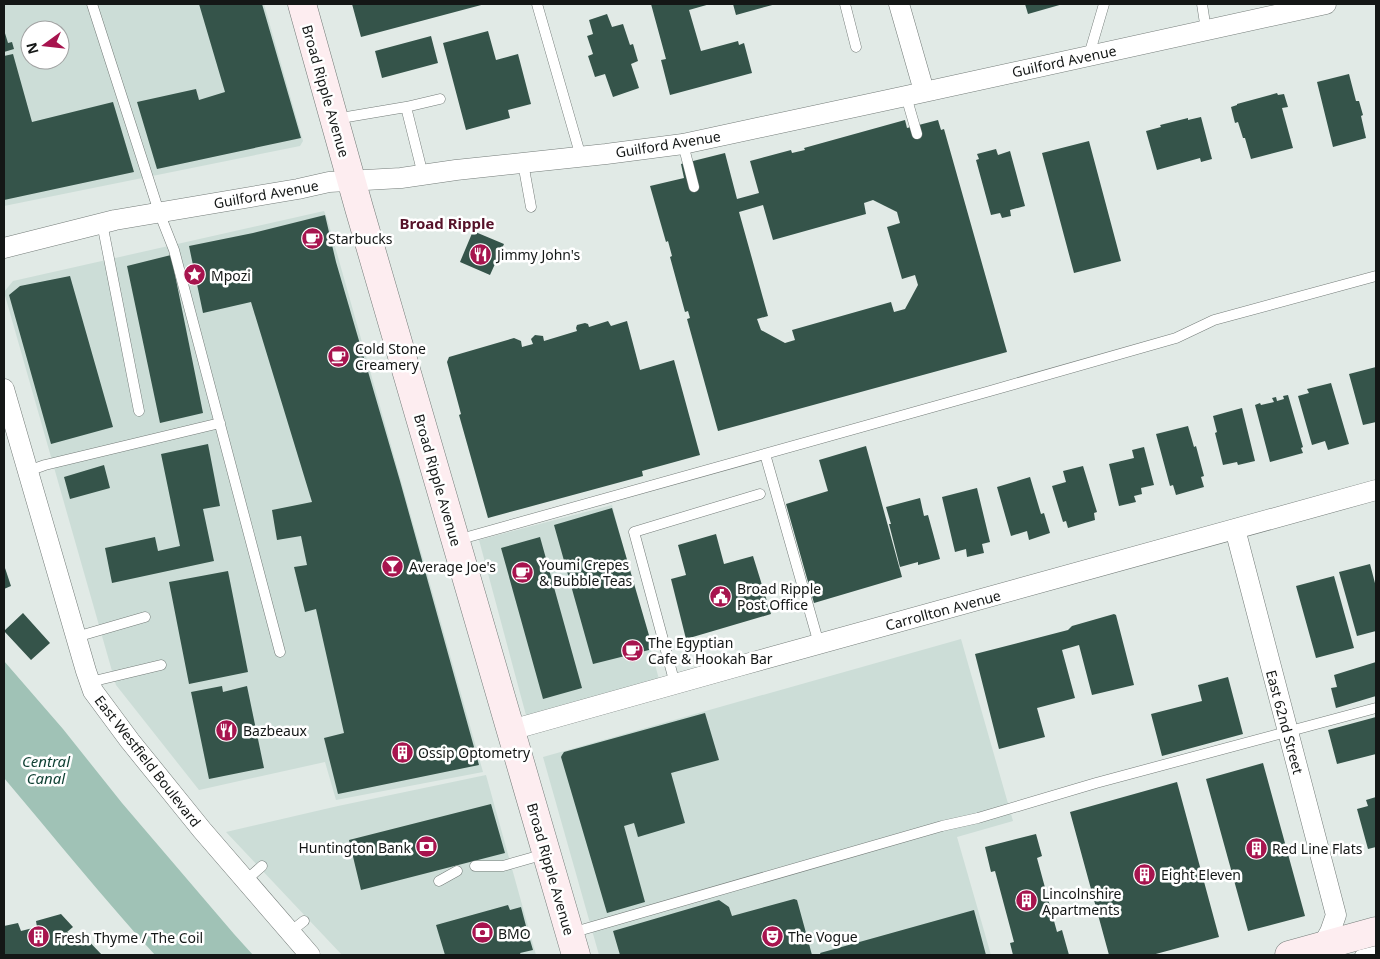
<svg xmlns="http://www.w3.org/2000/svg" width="1380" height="959" font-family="'Noto Sans',sans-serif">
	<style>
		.built { fill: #ccddd7; fill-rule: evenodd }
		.water { fill: #a0c2b6 }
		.building { fill: #35544a; fill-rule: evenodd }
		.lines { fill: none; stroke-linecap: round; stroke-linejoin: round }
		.lane-casing { stroke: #747c79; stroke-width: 11 }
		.street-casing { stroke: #747c79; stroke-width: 21 }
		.secondary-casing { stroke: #747c79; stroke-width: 29 }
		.lane { stroke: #fff; stroke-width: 10 }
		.street { stroke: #fff; stroke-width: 20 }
		.secondary { stroke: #fdedf0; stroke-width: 28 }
		.labels { text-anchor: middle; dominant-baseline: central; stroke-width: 5; stroke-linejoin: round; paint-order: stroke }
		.street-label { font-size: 14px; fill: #141716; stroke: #fff }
		.poi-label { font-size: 14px; fill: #141716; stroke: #fff; text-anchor: start }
		.neighbourhood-label { font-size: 15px; font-weight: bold; fill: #561229; stroke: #fff }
		.water-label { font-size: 15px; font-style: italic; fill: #0d3f32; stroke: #fff }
	</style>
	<rect width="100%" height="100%" fill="#e1eae6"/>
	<path class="built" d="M 4,4 L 264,4 L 303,141 L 300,146 L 4,206 ZM 30,30 L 60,30 L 60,60 L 30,60 Z
		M 324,211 L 327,218 L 483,772 L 336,800 L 325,762 L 199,790 L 116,685 L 4,292 L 13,281 Z
		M 612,505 L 660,683 L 527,719 L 479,540 Z
		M 961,639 L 1013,821 L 957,837 L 991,955 L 599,955 L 543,757 Z
		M 486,775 L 536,955 L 342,955 L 226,832 L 338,806 Z"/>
	<path class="water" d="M 4,661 L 63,729 L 122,803 L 234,934 L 253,955 L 155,955 C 103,898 54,837 4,778 Z"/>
	<path class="building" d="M 199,4 L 262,4 L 301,138 L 157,169 L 137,102 L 196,89 L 199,100 L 225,92 Z
		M 352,4 L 485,4 L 361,37 Z
		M 651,4 L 710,4 L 689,10 L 701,51 L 738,41 L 739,45 L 744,43 L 752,73 L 670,95 L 661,60 L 666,59 Z
		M 733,4 L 776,4 L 736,15 Z
		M 1025,4 L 1063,4 L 1028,14 Z
		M 607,14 L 612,27 L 623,24 L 630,45 L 633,44 L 638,61 L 631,64 L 639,88 L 613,97 L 605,74 L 595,77 L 588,56 L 593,54 L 587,36 L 593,34 L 589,20 Z
		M 4,30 L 8,43 L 12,42 L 14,49 L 4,52 Z
		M 488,31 L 496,60 L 518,54 L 531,104 L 508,110 L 510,118 L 466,130 L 443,43 Z
		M 431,36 L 438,63 L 382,78 L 375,51 Z
		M 13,54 L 32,122 L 113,102 L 134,172 L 4,200 L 4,56 Z
		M 1349,74 L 1356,101 L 1359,101 L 1363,115 L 1361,116 L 1366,138 L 1333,147 L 1317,82 Z
		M 1277,93 L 1278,95 L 1284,94 L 1288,107 L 1282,108 L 1293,148 L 1251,159 L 1245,138 L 1243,138 L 1238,122 L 1235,123 L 1231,107 L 1237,105 L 1237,104 Z
		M 1201,117 L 1212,159 L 1201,162 L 1200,158 L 1157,170 L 1146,131 L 1161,127 L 1160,125 L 1188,118 L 1188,120 Z
		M 905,120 L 907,128 L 938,120 L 941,130 L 944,129 L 1007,352 L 718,431 L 687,319 L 690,318 L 688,311 L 685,312 L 670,257 L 672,256 L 668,241 L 666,242 L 650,186 L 684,178 L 681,164 L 725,153 L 737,199 L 759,193 L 750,161 L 791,150 L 792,153 L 805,150 L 804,148 ZM 873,200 L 897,212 L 900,223 L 887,227 L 902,279 L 915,275 L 918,285 L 905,309 L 894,312 L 891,302 L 792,330 L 795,340 L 785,343 L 761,330 L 757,319 L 768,316 L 739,212 L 763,205 L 773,240 L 866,214 L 864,203 Z
		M 1089,141 L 1121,261 L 1074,273 L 1042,153 Z
		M 996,149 L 998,155 L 1010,151 L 1025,206 L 1010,210 L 1011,216 L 1002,218 L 1000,213 L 991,215 L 976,160 L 979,159 L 977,154 Z
		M 325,215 L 336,262 L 400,481 L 479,765 L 338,794 L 324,738 L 344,733 L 316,609 L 305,612 L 294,567 L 307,565 L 301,536 L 277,540 L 272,510 L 312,502 L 251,302 L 203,313 L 189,246 L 253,233 Z
		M 473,231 L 504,244 L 490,275 L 460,262 Z
		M 171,255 L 203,413 L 160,423 L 127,266 Z
		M 70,276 L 113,427 L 51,444 L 9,295 L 20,286 Z
		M 608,321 L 611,326 L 627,321 L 640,370 L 674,360 L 700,455 L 642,471 L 643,476 L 488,518 L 459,415 L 461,414 L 447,362 L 449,357 L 514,338 L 521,341 L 522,347 L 533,344 L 531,339 L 535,335 L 543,336 L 544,341 L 577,331 L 576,328 L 577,325 L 585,323 L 588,324 L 589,327 Z
		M 1376,367 L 1376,422 L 1363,425 L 1349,374 Z
		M 1331,383 L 1349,444 L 1328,450 L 1325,441 L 1312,445 L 1298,396 L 1309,393 L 1307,389 Z
		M 1288,395 L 1303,447 L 1301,448 L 1303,453 L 1270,462 L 1255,405 L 1260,403 L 1261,405 L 1274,402 L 1272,398 L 1276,397 L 1277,401 L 1284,399 L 1283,396 Z
		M 1242,408 L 1255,461 L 1238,465 L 1237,462 L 1223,465 L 1215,433 L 1217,432 L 1213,416 Z
		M 1188,426 L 1194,447 L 1196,446 L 1204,476 L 1201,477 L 1204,487 L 1176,495 L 1173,485 L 1170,486 L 1156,434 Z
		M 208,444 L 220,506 L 203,509 L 214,561 L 112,583 L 105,548 L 155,537 L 158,551 L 180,546 L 161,454 Z
		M 866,446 L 902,577 L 814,603 L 786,504 L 828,491 L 819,460 Z
		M 1144,447 L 1154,485 L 1141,488 L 1142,494 L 1134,496 L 1136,502 L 1119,506 L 1109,464 L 1134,458 L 1132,450 Z
		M 104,465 L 110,488 L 70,499 L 64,477 Z
		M 1083,466 L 1097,512 L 1094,513 L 1095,520 L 1068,528 L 1066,521 L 1063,522 L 1052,486 L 1066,482 L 1063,471 Z
		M 1030,477 L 1041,514 L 1044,513 L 1050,533 L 1029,540 L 1027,531 L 1011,536 L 997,487 Z
		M 977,488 L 990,542 L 982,544 L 984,553 L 967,557 L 966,549 L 955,552 L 942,497 Z
		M 920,498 L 924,516 L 928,515 L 940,559 L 918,565 L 918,562 L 900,567 L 889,524 L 891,524 L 886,507 Z
		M 612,508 L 653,649 L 593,664 L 554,525 Z
		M 716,534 L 724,564 L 753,556 L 771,614 L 686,639 L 671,579 L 686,575 L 678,545 Z
		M 540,537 L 582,688 L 543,699 L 501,548 Z
		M 1370,564 L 1376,587 L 1376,631 L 1357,636 L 1339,572 Z
		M 4,565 L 11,586 L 4,589 Z
		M 228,571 L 248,672 L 189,684 L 169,582 Z
		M 1334,576 L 1354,648 L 1316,658 L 1296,586 Z
		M 23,613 L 50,643 L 31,660 L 4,631 Z
		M 1114,614 L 1116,615 L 1134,685 L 1092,695 L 1079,645 L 1062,650 L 1075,698 L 1037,708 L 1045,737 L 999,749 L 975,654 L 1068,630 L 1072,626 Z
		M 1376,662 L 1376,696 L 1336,708 L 1331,688 L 1337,687 L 1334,675 Z
		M 1228,677 L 1243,734 L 1162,756 L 1151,714 L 1202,701 L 1198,685 Z
		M 222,686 L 223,692 L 247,686 L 264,768 L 209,779 L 191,692 Z
		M 705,713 L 719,760 L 671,773 L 685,823 L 638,837 L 634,823 L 624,826 L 645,902 L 607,913 L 561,757 L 562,755 L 564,752 Z
		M 1376,717 L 1376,754 L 1337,764 L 1328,730 Z
		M 1263,763 L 1305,916 L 1248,931 L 1206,779 Z
		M 1177,782 L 1219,937 L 1152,955 L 1109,955 L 1070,812 Z
		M 1376,797 L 1376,847 L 1368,849 L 1357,809 L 1368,806 L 1366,800 Z
		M 491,804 L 505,853 L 361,890 L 349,840 Z
		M 1036,834 L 1042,856 L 1037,858 L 1057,932 L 1062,930 L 1069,955 L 1013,955 L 1010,943 L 1014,942 L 995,871 L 991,872 L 985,847 Z
		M 794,899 L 797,900 L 812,955 L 620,955 L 613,931 L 719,900 L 729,907 L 732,916 Z
		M 508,905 L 510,910 L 521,907 L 526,926 L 524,926 L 528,941 L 530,940 L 533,950 L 520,953 L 521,955 L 445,955 L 436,925 Z
		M 974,910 L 986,955 L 821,955 L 820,953 Z
		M 61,914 L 73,927 L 67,932 L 76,940 L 82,934 L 102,955 L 4,955 L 4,926 L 18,923 L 21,931 L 37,927 L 36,921 Z"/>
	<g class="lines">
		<defs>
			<path id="lane" d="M 92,4 L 159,212 L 174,250 L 280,652
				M 537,4 L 581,157
				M 845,4 L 856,47
				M 1202,4 L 1206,30
				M 1089,55 L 1104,4
				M 906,96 L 917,134
				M 406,107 L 440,99
				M 335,119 L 406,107 L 423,175
				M 683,144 L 694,187
				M 523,163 L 531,207
				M 102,223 L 139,411
				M 765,454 L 819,644
				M 28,471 L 45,465 L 220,423
				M 457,540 L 990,391 L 1176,338 L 1214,320 L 1376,276
				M 76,637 L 145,617
				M 90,682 L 161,665
				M 675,684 L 634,532 L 760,494
				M 475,866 L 503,866 L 545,854
				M 245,881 L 262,866
				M 439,881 L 457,871
				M 290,932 L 304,921
				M 571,933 L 942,826 L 978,818 L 1096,783 L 1376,708
				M 1360,955 L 1376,951"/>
			<path id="street" d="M 899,4 L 924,91
				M 4,248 L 115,220 L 298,189 L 329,182 L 401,178 L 456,170 L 606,154 L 683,144 L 906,96 L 1326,4
				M 4,389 L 86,671 L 93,691 L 130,741 L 202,830 L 310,955
				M 1235,529 L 1336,915 L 1330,932 L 1322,946
				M 511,730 L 739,666 L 1376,490"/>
			<path id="secondary" d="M 302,4 L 359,208 L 576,955
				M 1289,955 L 1376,931"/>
		</defs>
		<use href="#lane" class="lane-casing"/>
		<use href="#street" class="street-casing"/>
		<use href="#secondary" class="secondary-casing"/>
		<use href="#lane" class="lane"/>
		<use href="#street" class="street"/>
		<use href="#secondary" class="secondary"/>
	</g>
	<defs>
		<symbol id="cafe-disc" viewBox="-11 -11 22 22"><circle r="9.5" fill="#a7144e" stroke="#fff"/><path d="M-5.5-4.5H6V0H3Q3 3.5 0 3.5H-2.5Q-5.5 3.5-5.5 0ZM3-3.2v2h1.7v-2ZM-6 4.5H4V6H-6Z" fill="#fff"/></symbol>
		<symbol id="restaurant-disc" viewBox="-11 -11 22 22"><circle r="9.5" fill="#a7144e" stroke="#fff"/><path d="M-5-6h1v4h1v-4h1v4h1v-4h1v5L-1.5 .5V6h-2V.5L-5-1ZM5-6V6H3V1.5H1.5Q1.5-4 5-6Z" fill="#fff"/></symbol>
		<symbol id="sight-disc" viewBox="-11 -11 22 22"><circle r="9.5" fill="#a7144e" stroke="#fff"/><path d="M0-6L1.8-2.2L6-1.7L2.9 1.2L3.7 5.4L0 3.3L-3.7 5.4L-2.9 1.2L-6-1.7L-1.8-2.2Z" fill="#fff"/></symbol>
		<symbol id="bar-disc" viewBox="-11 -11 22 22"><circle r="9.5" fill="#a7144e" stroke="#fff"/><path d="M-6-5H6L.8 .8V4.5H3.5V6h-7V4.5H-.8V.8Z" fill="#fff"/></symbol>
		<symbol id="civic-disc" viewBox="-11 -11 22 22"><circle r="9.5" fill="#a7144e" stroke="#fff"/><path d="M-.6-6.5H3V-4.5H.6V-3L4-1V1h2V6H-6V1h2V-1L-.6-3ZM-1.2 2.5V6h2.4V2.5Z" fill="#fff"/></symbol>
		<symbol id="building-disc" viewBox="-11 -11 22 22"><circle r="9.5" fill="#a7144e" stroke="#fff"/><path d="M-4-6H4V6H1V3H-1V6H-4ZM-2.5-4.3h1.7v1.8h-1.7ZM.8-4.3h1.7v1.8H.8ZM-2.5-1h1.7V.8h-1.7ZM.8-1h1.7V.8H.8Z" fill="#fff"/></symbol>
		<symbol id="bank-disc" viewBox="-11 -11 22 22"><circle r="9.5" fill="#a7144e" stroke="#fff"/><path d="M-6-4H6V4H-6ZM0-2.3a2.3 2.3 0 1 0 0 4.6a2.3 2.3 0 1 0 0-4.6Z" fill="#fff"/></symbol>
		<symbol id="theatre-disc" viewBox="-11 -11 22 22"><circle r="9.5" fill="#a7144e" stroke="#fff"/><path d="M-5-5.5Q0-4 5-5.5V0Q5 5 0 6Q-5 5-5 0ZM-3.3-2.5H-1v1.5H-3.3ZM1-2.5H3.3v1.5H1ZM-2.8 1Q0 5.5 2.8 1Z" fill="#fff"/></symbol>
	</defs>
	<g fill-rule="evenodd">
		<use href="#cafe-disc" x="300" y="226" width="25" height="25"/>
		<use href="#restaurant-disc" x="468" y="242" width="25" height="25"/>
		<use href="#sight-disc" x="182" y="262" width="25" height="25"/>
		<use href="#cafe-disc" x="326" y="344" width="25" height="25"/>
		<use href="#bar-disc" x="380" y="554" width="25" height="25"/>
		<use href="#cafe-disc" x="510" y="560" width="25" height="25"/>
		<use href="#civic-disc" x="708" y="584" width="25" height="25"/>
		<use href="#cafe-disc" x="620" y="638" width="25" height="25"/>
		<use href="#restaurant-disc" x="214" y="718" width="25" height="25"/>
		<use href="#building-disc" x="390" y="740" width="25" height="25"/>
		<use href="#bank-disc" x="414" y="834" width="25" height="25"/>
		<use href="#building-disc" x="1244" y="836" width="25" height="25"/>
		<use href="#building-disc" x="1132" y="862" width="25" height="25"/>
		<use href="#building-disc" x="1014" y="888" width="25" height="25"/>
		<use href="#bank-disc" x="470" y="920" width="25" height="25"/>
		<use href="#theatre-disc" x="760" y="924" width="25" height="25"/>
		<use href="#building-disc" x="26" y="924" width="25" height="25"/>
	</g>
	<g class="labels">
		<g class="street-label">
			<text transform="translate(1064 61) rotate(-12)">Guilford Avenue</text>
			<text transform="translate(326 91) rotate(74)">Broad Ripple Avenue</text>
			<text transform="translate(668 144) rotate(-9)">Guilford Avenue</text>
			<text transform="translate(266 194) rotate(-10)">Guilford Avenue</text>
			<text transform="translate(438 480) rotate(74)">Broad Ripple Avenue</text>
			<text transform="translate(943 610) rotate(-15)">Carrollton Avenue</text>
			<text transform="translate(1285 722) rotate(75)">East 62nd Street</text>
			<text transform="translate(148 761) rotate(52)">East Westfield Boulevard</text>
			<text transform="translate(551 869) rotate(74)">Broad Ripple Avenue</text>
		</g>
		<g class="poi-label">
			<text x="328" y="238">Starbucks</text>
			<text x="497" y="254">Jimmy John's</text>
			<text x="211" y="275">Mpozi</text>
			<text x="355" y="348">Cold Stone<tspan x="355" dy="16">Creamery</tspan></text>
			<text x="539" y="564">Youmi Crepes<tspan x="539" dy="16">&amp; Bubble Teas</tspan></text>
			<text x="409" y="566">Average Joe's</text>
			<text x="737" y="588">Broad Ripple<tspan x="737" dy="16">Post Office</tspan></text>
			<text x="648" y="642">The Egyptian<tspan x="648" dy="16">Cafe &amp; Hookah Bar</tspan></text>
			<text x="243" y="730">Bazbeaux</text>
			<text x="418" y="752">Ossip Optometry</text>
			<text x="411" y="847" text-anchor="end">Huntington Bank</text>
			<text x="1272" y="848">Red Line Flats</text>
			<text x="1161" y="874">Eight Eleven</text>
			<text x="1042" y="893">Lincolnshire<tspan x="1042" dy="16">Apartments</tspan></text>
			<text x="498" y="933">BMO</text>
			<text x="788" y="936">The Vogue</text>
			<text x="54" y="937">Fresh Thyme / The Coil</text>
		</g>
		<g class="neighbourhood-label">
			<text x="447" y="223">Broad Ripple</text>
		</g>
		<g class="water-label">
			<text x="46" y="761">Central<tspan x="46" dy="17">Canal</tspan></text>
		</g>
	</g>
	<rect width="1380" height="959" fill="none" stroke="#141716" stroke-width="10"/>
	<g transform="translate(45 45) rotate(255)"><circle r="24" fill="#ffffff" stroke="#a1a2a2"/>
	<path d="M0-4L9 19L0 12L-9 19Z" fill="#a7144e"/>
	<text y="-8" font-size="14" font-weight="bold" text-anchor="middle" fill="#141716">N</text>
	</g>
</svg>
